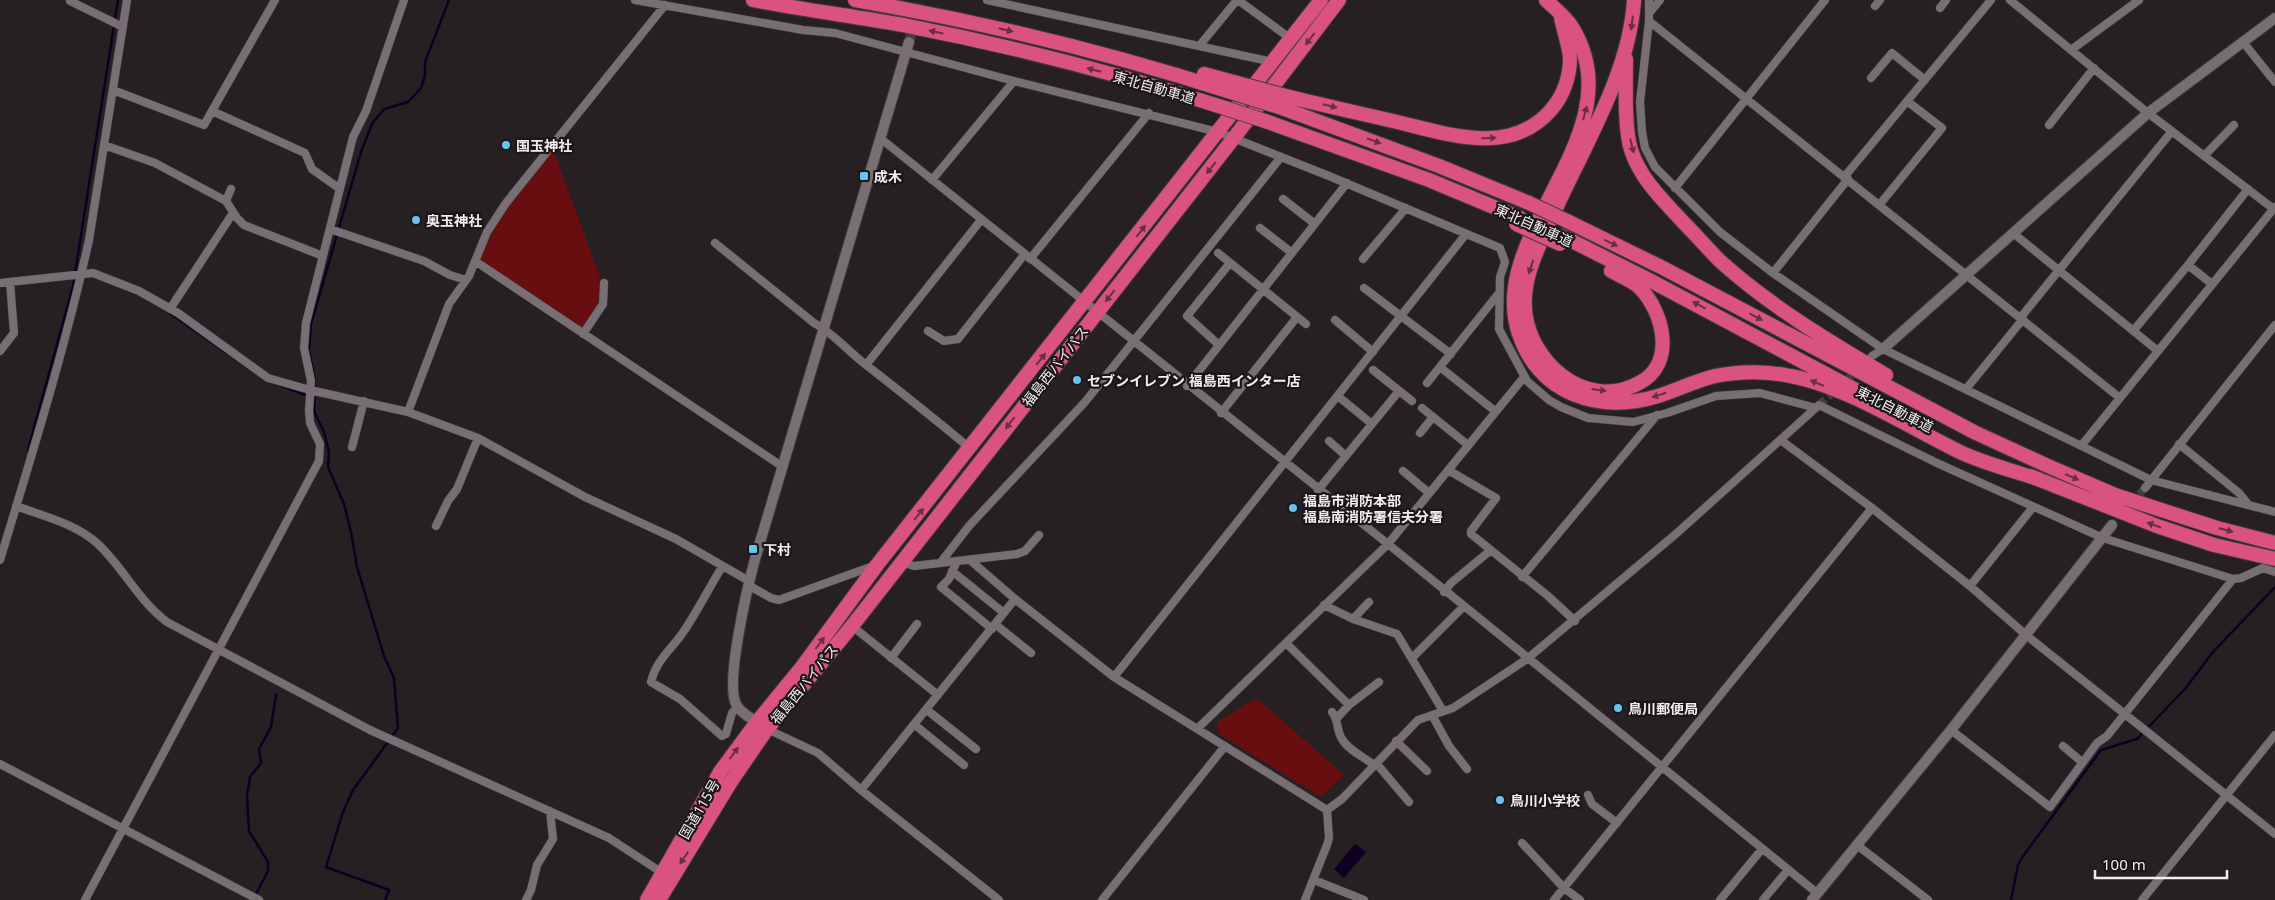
<svg xmlns="http://www.w3.org/2000/svg" width="2275" height="900" font-family="'Noto Sans','Noto Sans JP',sans-serif">
	<style>
		.green { fill: #680d10 }
		.water { fill: #0d0023 }
		.lines { fill: none; stroke-linecap: round; stroke-linejoin: round }
		.stream { stroke: #0d0023; stroke-width: 2.5 }
		.street-tunnel { stroke: #453f42; stroke-width: 8; stroke-dasharray: 8 4; stroke-linecap: butt }
		.secondary-tunnel { stroke: #453f42; stroke-width: 10; stroke-dasharray: 10 5; stroke-linecap: butt }
		.street-casing { stroke: #413b3f; stroke-width: 9 }
		.secondary-casing { stroke: #413b3f; stroke-width: 12 }
		.highway-casing { stroke: #413b3f; stroke-width: 16 }
		.street { stroke: #776f73; stroke-width: 8 }
		.secondary { stroke: #776f73; stroke-width: 10 }
		.highway { stroke: #da537e; stroke-width: 14 }
		.highway-bridge-casing { stroke: #413b3f; stroke-width: 16; stroke-linecap: butt }
		.highway-bridge { stroke: #da537e; stroke-width: 14 }
		.oneway { fill: #682e42 }
		.poi-dot { fill: #67c4f0; stroke: #1c161a; stroke-width: 2 }
		.labels { text-anchor: middle; dominant-baseline: central; stroke-width: 4.5; stroke-linejoin: round; paint-order: stroke }
		.street-label { font-size: 14px; fill: #f2eef0; stroke: #1c161a }
		.poi-label { font-size: 14px; font-weight: bold; fill: #f2eef0; stroke: #1c161a; text-anchor: start }
	</style>
	<rect width="100%" height="100%" fill="#262023"/>
	<path class="green" d="M 553,149 L 601,280 L 597,310 L 581,330 L 479,261 C 495,218 525,185 553,149 Z
		M 1257,698 L 1344,775 L 1321,797 L 1219,734 L 1217,722 Z"/>
	<path class="water" d="M 1355,844 L 1366,852 L 1344,878 L 1334,869 Z"/>
	<g class="lines">
		<path class="stream" d="M 168,312 L 264,379
			M 274,383 L 308,396
			M 28,450 L 73,286 L 118,0
			M 255,896 L 268,871 L 268,862 L 249,831 L 247,796 L 250,777 L 261,763 L 259,749 L 271,727 L 276,695
			M 385,900 L 389,890 L 326,867 L 343,812 L 353,790 L 398,728 L 394,678 L 384,656 L 357,567 L 351,532 L 344,504 L 328,467 L 329,452 L 324,432 L 314,411 L 315,382 L 309,350 L 311,324 L 361,152 L 372,124 L 384,109 L 408,102 L 421,88 L 425,76 L 425,62 L 449,0
			M 2011,900 L 2018,865 L 2023,856 L 2101,750 L 2137,739 L 2185,689 L 2213,652 L 2275,587"/>
		<path class="street-tunnel" d="M 1819,405 L 1858,370
			M 2131,503 L 2145,488"/>
		<path class="secondary-tunnel" d="M 909,42 L 921,0"/>
		<defs>
			<path id="street" d="M 635,0 L 803,30 L 835,33 L 1014,81 L 1218,132 L 1329,176 L 1500,248 L 1505,262 L 1500,277 L 1499,329 L 1527,381 L 1549,400 L 1561,407 L 1588,418 L 1633,422 L 1667,413 L 1716,396 L 1760,393 L 1816,408
				M 987,0 L 1273,62
				M 1238,0 L 1291,39
				M 1649,0 L 1649,21 L 1640,102 L 1642,132 L 1645,148 L 1655,167 L 1720,232 L 1773,273 L 1883,349 L 2151,480 L 2275,512
				M 2010,0 L 2148,113 L 2275,210
				M 70,1 L 123,27
				M 1875,6 L 1880,0
				M 1940,8 L 1946,0
				M 1650,12 L 1660,0
				M 1649,21 L 2120,398
				M 2243,42 L 2275,82
				M 1200,45 L 1237,0
				M 2071,50 L 2139,0
				M 1871,78 L 1892,53 L 1925,80
				M 113,90 L 204,125 L 275,0
				M 212,111 L 305,153 L 312,169 L 340,189
				M 2049,125 L 2094,68
				M 880,138 L 1388,544 L 1817,893
				M 104,145 L 155,163 L 226,201
				M 2204,156 L 2234,125
				M 1845,176 L 1991,0
				M 932,180 L 1014,81
				M 1675,188 L 1825,0
				M 231,189 L 226,201 L 237,218 L 244,225 L 323,256
				M 1283,199 L 1315,224
				M 1880,204 L 1942,128 L 1907,101
				M 1260,228 L 1292,253
				M 330,229 L 424,261 L 450,275 L 466,280
				M 2013,233 L 2158,351
				M 715,243 L 814,323 C 833,333 848,351 865,364 C 901,392 936,420 971,449
				M 1218,253 L 1306,324
				M 1030,259 L 1149,113
				M 1363,259 L 1406,208
				M 475,261 L 783,467
				M 2188,265 L 2248,189
				M 1773,273 L 1848,179
				M 0,283 L 93,273 L 139,291 L 178,313 L 268,378 L 310,390 L 408,412 L 478,438 L 585,497 L 676,539 L 749,581
				M 1364,288 L 1451,354
				M 170,309 L 233,213
				M 2021,317 L 2172,131
				M 1335,320 L 1373,352
				M 2134,330 L 2188,265 L 2212,284
				M 928,331 L 944,341 L 958,339 L 1024,255
				M 583,334 L 603,304 L 604,283
				M 1219,345 L 1187,316 L 1230,263
				M 0,351 L 14,333 L 10,282
				M 1872,356 L 1883,349
				M 866,365 L 981,220
				M 1440,367 L 1495,411
				M 1373,370 L 1412,401
				M 1427,383 L 1499,293
				M 1187,386 L 1347,183
				M 1966,389 L 2023,319
				M 1339,397 L 1372,424
				M 1422,408 L 1468,445
				M 408,412 L 449,304 L 469,276 L 487,232 L 506,203 L 665,5
				M 1221,413 L 1297,317
				M 1420,433 L 1433,417
				M 1329,441 L 1346,456
				M 1782,441 L 1872,508 L 1970,586 L 2026,635 L 2275,834
				M 2179,444 L 2239,493 L 2248,504
				M 2081,446 L 2275,207
				M 352,447 L 364,401
				M 1448,470 L 1496,498 L 1471,531 L 1471,534 L 1548,596 L 1575,621
				M 1403,471 L 1429,493
				M 2145,488 L 2275,325
				M 1318,490 L 1399,391
				M 16,506 C 43,516 77,524 99,545 C 124,569 138,600 167,622 L 370,730 L 609,838 L 664,874
				M 436,526 L 448,501 L 457,489 L 478,438
				M 0,560 C 32,454 65,349 89,240 L 127,0
				M 970,560 L 1015,599 L 1114,677 L 1327,810 L 1329,838 L 1327,845 L 1305,900
				M 957,561 L 949,579 L 941,587 L 992,629
				M 901,562 L 914,566 L 1017,554 L 1025,551 L 1039,535
				M 941,562 L 969,526 L 1085,402 L 1281,157
				M 722,567 C 709,588 698,610 684,631 C 672,649 656,660 651,682 L 680,699 L 722,736 L 726,734 L 732,713 L 738,706
				M 952,571 L 1004,613
				M 1522,577 L 1657,415
				M 748,585 L 771,598 L 779,600 L 876,565
				M 1970,586 L 2033,507
				M 1444,592 L 1451,583 L 1491,550
				M 1324,605 L 1353,619 L 1397,634 L 1443,711
				M 1353,619 L 1369,602
				M 995,624 L 1031,653
				M 852,626 L 938,695
				M 1286,643 L 1349,705
				M 1413,657 L 1463,607
				M 891,658 L 917,624
				M 1114,677 L 1466,234
				M 927,710 L 976,749
				M 1332,712 C 1339,720 1336,730 1342,739 C 1348,750 1364,757 1374,765
				M 1432,715 L 1449,746 L 1467,769
				M 1337,718 L 1349,705 L 1379,682
				M 915,725 L 964,765
				M 1198,728 L 1388,544 L 1524,377
				M 767,729 L 818,753 L 861,790 L 999,900
				M 1951,730 L 2050,807 L 2097,743 L 2107,736 L 2233,579
				M 1396,741 L 1427,771
				M 2063,746 L 2082,762
				M 1376,763 L 1409,802
				M 0,764 L 259,900
				M 861,790 L 1015,599
				M 1588,795 L 1592,804 L 1617,823
				M 1327,810 L 1342,799 L 1418,720 L 1453,708 L 1527,659 L 1677,533 L 1819,405 L 1937,463 L 2103,538 L 2233,579 L 2241,578 L 2263,568 L 2275,572
				M 1522,843 L 1564,888 L 1580,900
				M 1857,845 L 1928,900
				M 1314,880 L 1364,900
				M 85,900 L 319,461 L 320,444 L 310,423 L 309,411 L 311,381 L 304,348 L 306,323 L 353,137 L 366,111 L 404,0
				M 526,900 L 531,890 L 537,865 L 553,839 L 550,811
				M 1102,900 L 1225,746
				M 1554,900 L 1872,508
				M 1720,900 L 1762,849
				M 1763,900 L 1788,870
				M 2142,900 L 2275,735"/>
			<path id="secondary" d="M 1883,349 L 2148,113 L 2275,18
				M 763,726 C 754,720 740,713 736,704 C 725,682 748,585 755,559 L 909,42
				M 1812,900 L 1951,730 L 2112,525"/>
			<path id="highway" d="M 753,0 C 803,10 853,16 903,25 C 1011,46 1120,74 1225,108
				M 855,0 C 983,22 1110,53 1234,93
				M 1546,0 C 1555,9 1566,17 1572,27 C 1638,133 1484,234 1519,334 C 1540,395 1599,414 1658,396 C 1677,390 1695,381 1715,376 C 1740,371 1766,371 1790,376 C 1843,385 1909,427 1958,451 C 1982,463 2011,470 2038,479
				M 1626,59 C 1626,84 1624,127 1631,150 C 1641,180 1663,200 1684,223 C 1696,235 1708,249 1720,261 C 1770,306 1828,341 1886,375
				M 1204,74 L 1241,84
				M 1282,95 C 1321,105 1359,113 1397,122 C 1448,134 1510,157 1551,110 C 1563,96 1570,77 1570,58 C 1569,44 1563,30 1561,17
				M 1279,107 L 1439,166 L 1529,203
				M 1268,122 L 1429,180 L 1520,218
				M 1567,221 L 1663,268 L 1976,433 L 2048,466 L 2115,495 L 2217,528 L 2275,543
				M 1562,236 L 1653,282 L 1869,397
				M 1611,271 C 1620,276 1633,281 1640,288 C 1664,313 1676,364 1639,383 C 1590,410 1538,369 1527,322 C 1517,281 1542,241 1558,204 C 1587,141 1630,70 1634,0
				M 2030,476 L 2157,526 L 2214,545 L 2275,559
				M 647,900 L 720,772 L 757,722 L 802,667 L 877,565 L 1321,0
				M 659,900 L 730,783 L 767,729 L 852,626 L 1233,139 L 1339,0"/>
		</defs>
		<use href="#street" class="street-casing"/>
		<use href="#secondary" class="secondary-casing"/>
		<use href="#highway" class="highway-casing"/>
		<use href="#street" class="street"/>
		<use href="#secondary" class="secondary"/>
		<use href="#highway" class="highway"/>
		<defs>
			<path id="highway-bridge" d="M 1241,84 L 1282,95
				M 1234,93 L 1279,107
				M 1225,108 L 1268,122
				M 1529,203 L 1567,221
				M 1516,224 L 1560,244"/>
		</defs>
		<use href="#highway-bridge" class="highway-bridge-casing"/>
		<use href="#highway-bridge" class="highway-bridge"/>
	</g>
	<defs><path id="oneway-solid" d="M-6-.8H1V-3.2L6.5 0L1 3.2V.8H-6Z" transform="scale(1.25)"/></defs>
	<g class="oneway">
		<use href="#oneway-solid" transform="translate(1632 23) rotate(97)"/>
		<use href="#oneway-solid" transform="translate(1006 30) rotate(13)"/>
		<use href="#oneway-solid" transform="translate(936 32) rotate(-168)"/>
		<use href="#oneway-solid" transform="translate(1310 39) rotate(127)"/>
		<use href="#oneway-solid" transform="translate(1094 70) rotate(-166)"/>
		<use href="#oneway-solid" transform="translate(1330 106) rotate(13)"/>
		<use href="#oneway-solid" transform="translate(1585 113) rotate(-75)"/>
		<use href="#oneway-solid" transform="translate(1489 138) rotate(-1)"/>
		<use href="#oneway-solid" transform="translate(1374 141) rotate(20)"/>
		<use href="#oneway-solid" transform="translate(1632 146) rotate(76)"/>
		<use href="#oneway-solid" transform="translate(1211 168) rotate(128)"/>
		<use href="#oneway-solid" transform="translate(1141 231) rotate(-52)"/>
		<use href="#oneway-solid" transform="translate(1611 243) rotate(26)"/>
		<use href="#oneway-solid" transform="translate(1531 267) rotate(109)"/>
		<use href="#oneway-solid" transform="translate(1110 296) rotate(128)"/>
		<use href="#oneway-solid" transform="translate(1699 305) rotate(-152)"/>
		<use href="#oneway-solid" transform="translate(1756 317) rotate(28)"/>
		<use href="#oneway-solid" transform="translate(1041 359) rotate(-52)"/>
		<use href="#oneway-solid" transform="translate(1817 383) rotate(-158)"/>
		<use href="#oneway-solid" transform="translate(1599 390) rotate(7)"/>
		<use href="#oneway-solid" transform="translate(1659 395) rotate(163)"/>
		<use href="#oneway-solid" transform="translate(1010 423) rotate(128)"/>
		<use href="#oneway-solid" transform="translate(2072 477) rotate(23)"/>
		<use href="#oneway-solid" transform="translate(919 514) rotate(-51)"/>
		<use href="#oneway-solid" transform="translate(2154 525) rotate(-161)"/>
		<use href="#oneway-solid" transform="translate(2226 530) rotate(14)"/>
		<use href="#oneway-solid" transform="translate(820 643) rotate(-53)"/>
		<use href="#oneway-solid" transform="translate(734 753) rotate(-54)"/>
		<use href="#oneway-solid" transform="translate(684 858) rotate(124)"/>
	</g>
	<g class="poi-dot">
		<circle cx="506" cy="145" r="5"/>
		<rect x="859" y="171" width="10" height="10" rx="2.5"/>
		<circle cx="416" cy="220" r="5"/>
		<circle cx="1077" cy="380" r="5"/>
		<circle cx="1293" cy="508" r="5"/>
		<rect x="748" y="544" width="10" height="10" rx="2.5"/>
		<circle cx="1618" cy="708" r="5"/>
		<circle cx="1500" cy="800" r="5"/>
	</g>
	<g class="labels">
		<g class="street-label">
			<text transform="translate(1154 87) rotate(16)">東北自動車道</text>
			<text transform="translate(1534 225) rotate(24)">東北自動車道</text>
			<text transform="translate(1055 366) rotate(-52)">福島西バイパス</text>
			<text transform="translate(1895 409) rotate(27)">東北自動車道</text>
			<text transform="translate(804 684) rotate(-51)">福島西バイパス</text>
			<text transform="translate(699 809) rotate(-60)">国道115号</text>
		</g>
		<g class="poi-label">
			<text x="516" y="145">国玉神社</text>
			<text x="874" y="176">成木</text>
			<text x="426" y="220">奥玉神社</text>
			<text x="1087" y="380">セブンイレブン 福島西インター店</text>
			<text x="1303" y="500">福島市消防本部<tspan x="1303" dy="16">福島南消防署信夫分署</tspan></text>
			<text x="763" y="549">下村</text>
			<text x="1628" y="708">鳥川郵便局</text>
			<text x="1510" y="800">鳥川小学校</text>
		</g>
	</g>
	<path d="M2095 870v8h132v-8" fill="none" stroke="#f2eef0" stroke-width="2.5"/>
	<text x="2102" y="870" font-size="15" fill="#f2eef0" stroke="#1c161a" stroke-width="4" paint-order="stroke">100 m</text>
</svg>
